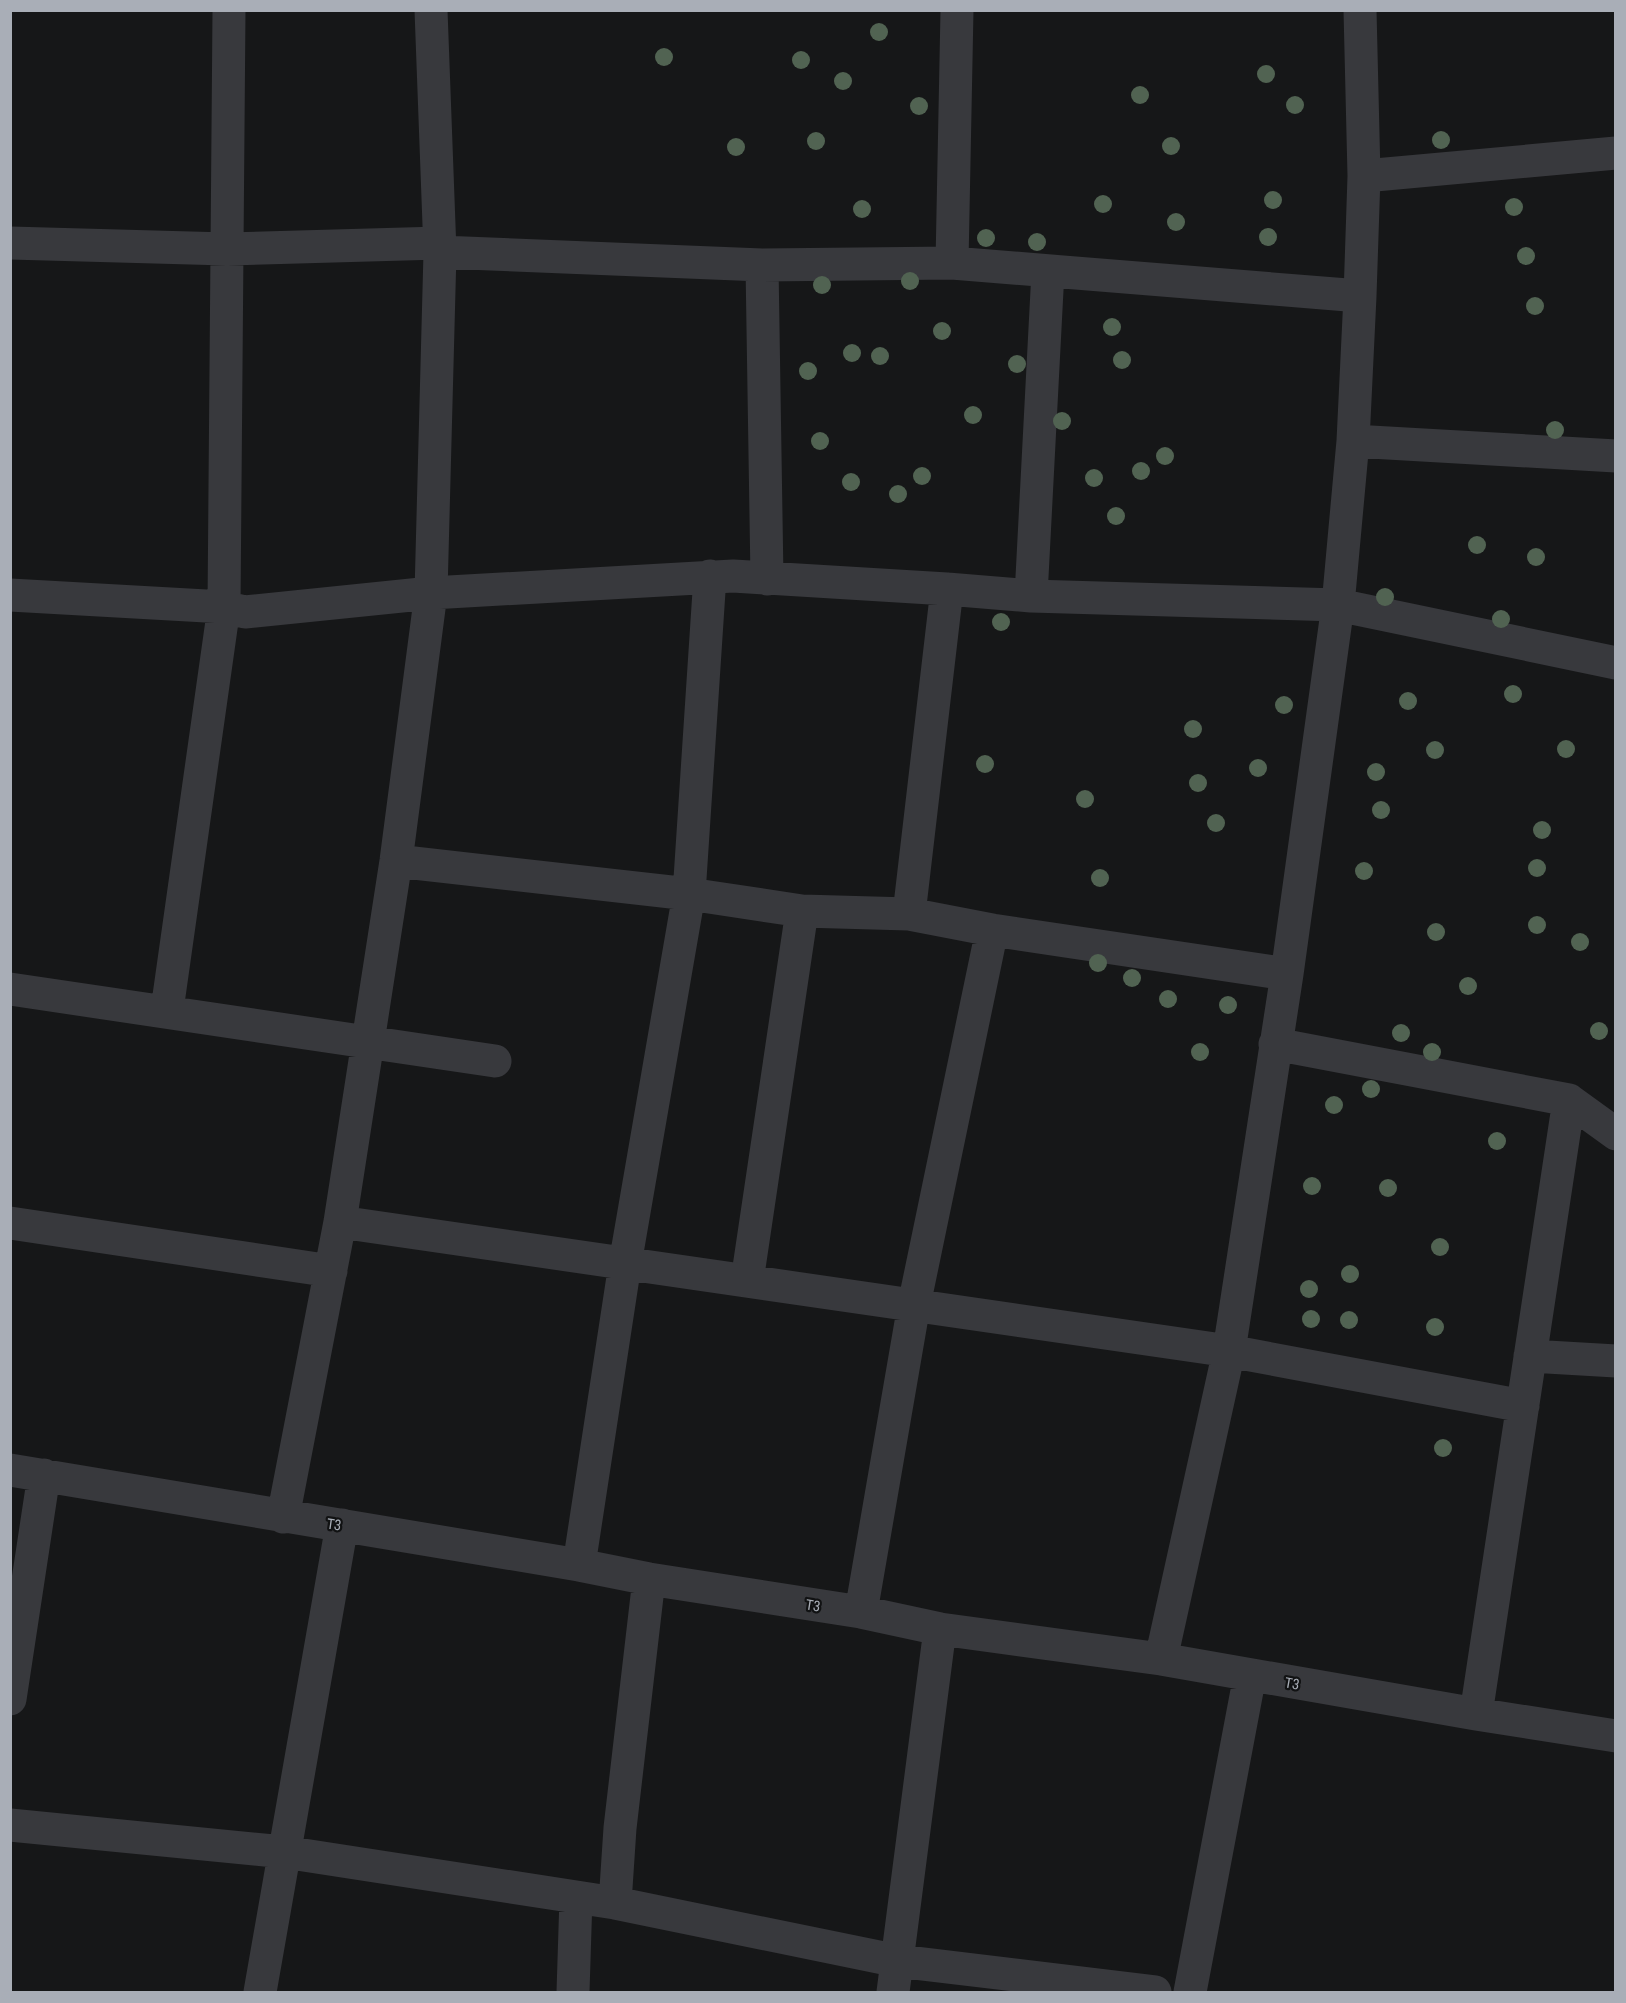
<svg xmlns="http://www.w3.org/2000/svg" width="1626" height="2003" font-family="'Archivo Narrow',sans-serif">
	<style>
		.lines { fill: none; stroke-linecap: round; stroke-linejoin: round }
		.minor { stroke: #38393d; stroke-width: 33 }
		.tree { fill: #516352 }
		.labels { text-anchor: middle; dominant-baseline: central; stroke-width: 4.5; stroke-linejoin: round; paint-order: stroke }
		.street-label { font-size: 15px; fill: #a9aeb7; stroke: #111213 }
	</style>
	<rect width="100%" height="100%" fill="#161718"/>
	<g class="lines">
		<path class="minor" d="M 1364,176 L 1616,153
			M 10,243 L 227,249 L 440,243
			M 440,252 L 762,265 L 952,263 L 1360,296
			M 952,263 L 957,10
			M 762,265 L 767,579
			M 1353,441 L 1616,456
			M 10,595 L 224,607 L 245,612 L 431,593 L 733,576 L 947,589 L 1031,596 L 1338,605 L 1616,663
			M 1031,596 L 1048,271
			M 396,861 L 689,894 L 802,911 L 909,914 L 992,930 L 1287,974
			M 909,914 L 947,589
			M 10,989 L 495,1061
			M 167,1010 L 224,607 L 229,10
			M 1275,1044 L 1569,1100 L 1616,1134
			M 340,1222 L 1229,1351 L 1523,1406
			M 10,1223 L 331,1271
			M 747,1281 L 802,911
			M 1530,1356 L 1616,1361
			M 10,1470 L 579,1565 L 649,1579 L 861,1612 L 940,1629 L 1161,1659 L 1476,1714 L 1616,1736
			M 283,1517 L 340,1222 L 396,861 L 431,593 L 440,252 L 431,10
			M 579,1565 L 625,1264 L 689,894 L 710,576
			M 861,1612 L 914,1305 L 992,930
			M 1161,1659 L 1229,1351 L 1287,974 L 1338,605 L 1353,441 L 1360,296 L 1364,176 L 1360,10
			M 10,1699 L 44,1475
			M 1476,1714 L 1569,1100
			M 10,1825 L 284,1852 L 615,1903 L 898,1961 L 1155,1992
			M 615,1903 L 620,1828 L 649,1579
			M 260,1992 L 342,1525
			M 573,1992 L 576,1897
			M 893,1992 L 940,1629
			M 1190,1992 L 1250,1675"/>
	</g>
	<g class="tree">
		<circle cx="879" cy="32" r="9"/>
		<circle cx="664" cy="57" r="9"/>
		<circle cx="801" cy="60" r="9"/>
		<circle cx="1266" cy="74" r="9"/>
		<circle cx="843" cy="81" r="9"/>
		<circle cx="1140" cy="95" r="9"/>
		<circle cx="1295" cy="105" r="9"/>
		<circle cx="919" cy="106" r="9"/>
		<circle cx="1441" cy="140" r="9"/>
		<circle cx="816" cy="141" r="9"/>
		<circle cx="1171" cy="146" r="9"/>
		<circle cx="736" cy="147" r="9"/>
		<circle cx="1273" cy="200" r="9"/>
		<circle cx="1103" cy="204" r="9"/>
		<circle cx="1514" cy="207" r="9"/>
		<circle cx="862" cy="209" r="9"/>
		<circle cx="1176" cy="222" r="9"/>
		<circle cx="1268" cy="237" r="9"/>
		<circle cx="986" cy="238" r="9"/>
		<circle cx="1037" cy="242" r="9"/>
		<circle cx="1526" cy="256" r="9"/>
		<circle cx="910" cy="281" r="9"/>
		<circle cx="822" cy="285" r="9"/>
		<circle cx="1535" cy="306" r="9"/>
		<circle cx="1112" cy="327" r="9"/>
		<circle cx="942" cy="331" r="9"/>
		<circle cx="852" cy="353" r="9"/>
		<circle cx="880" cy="356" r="9"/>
		<circle cx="1122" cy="360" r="9"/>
		<circle cx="1017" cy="364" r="9"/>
		<circle cx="808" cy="371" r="9"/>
		<circle cx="973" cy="415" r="9"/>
		<circle cx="1062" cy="421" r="9"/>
		<circle cx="1555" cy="430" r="9"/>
		<circle cx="820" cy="441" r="9"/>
		<circle cx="1165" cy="456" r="9"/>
		<circle cx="1141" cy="471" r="9"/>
		<circle cx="922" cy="476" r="9"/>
		<circle cx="1094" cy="478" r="9"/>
		<circle cx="851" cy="482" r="9"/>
		<circle cx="898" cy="494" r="9"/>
		<circle cx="1116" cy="516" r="9"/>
		<circle cx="1477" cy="545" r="9"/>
		<circle cx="1536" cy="557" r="9"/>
		<circle cx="1385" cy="597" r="9"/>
		<circle cx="1501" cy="619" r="9"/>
		<circle cx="1001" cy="622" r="9"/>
		<circle cx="1513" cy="694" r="9"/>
		<circle cx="1408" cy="701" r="9"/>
		<circle cx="1284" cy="705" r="9"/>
		<circle cx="1193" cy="729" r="9"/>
		<circle cx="1566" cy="749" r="9"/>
		<circle cx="1435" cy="750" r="9"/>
		<circle cx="985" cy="764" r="9"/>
		<circle cx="1258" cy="768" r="9"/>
		<circle cx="1376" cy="772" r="9"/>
		<circle cx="1198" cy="783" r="9"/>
		<circle cx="1085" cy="799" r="9"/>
		<circle cx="1381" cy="810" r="9"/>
		<circle cx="1216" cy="823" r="9"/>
		<circle cx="1542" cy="830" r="9"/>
		<circle cx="1537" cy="868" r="9"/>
		<circle cx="1364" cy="871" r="9"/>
		<circle cx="1100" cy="878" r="9"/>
		<circle cx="1537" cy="925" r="9"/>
		<circle cx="1436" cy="932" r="9"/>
		<circle cx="1580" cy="942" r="9"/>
		<circle cx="1098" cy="963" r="9"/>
		<circle cx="1132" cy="978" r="9"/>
		<circle cx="1468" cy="986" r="9"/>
		<circle cx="1168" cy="999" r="9"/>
		<circle cx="1228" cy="1005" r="9"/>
		<circle cx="1599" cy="1031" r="9"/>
		<circle cx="1401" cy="1033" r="9"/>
		<circle cx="1200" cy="1052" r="9"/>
		<circle cx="1432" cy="1052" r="9"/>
		<circle cx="1371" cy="1089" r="9"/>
		<circle cx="1334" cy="1105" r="9"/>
		<circle cx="1497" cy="1141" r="9"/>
		<circle cx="1312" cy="1186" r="9"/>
		<circle cx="1388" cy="1188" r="9"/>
		<circle cx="1440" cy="1247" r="9"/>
		<circle cx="1350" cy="1274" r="9"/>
		<circle cx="1309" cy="1289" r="9"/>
		<circle cx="1311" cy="1319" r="9"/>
		<circle cx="1349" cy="1320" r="9"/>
		<circle cx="1435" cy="1327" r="9"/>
		<circle cx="1443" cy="1448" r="9"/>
	</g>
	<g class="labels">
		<g class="street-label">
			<text transform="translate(334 1524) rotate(8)">T3</text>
			<text transform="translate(813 1605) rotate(9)">T3</text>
			<text transform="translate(1292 1683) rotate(10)">T3</text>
		</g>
	</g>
	<rect width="1626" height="2003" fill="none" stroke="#a9aeb7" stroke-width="24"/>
</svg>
